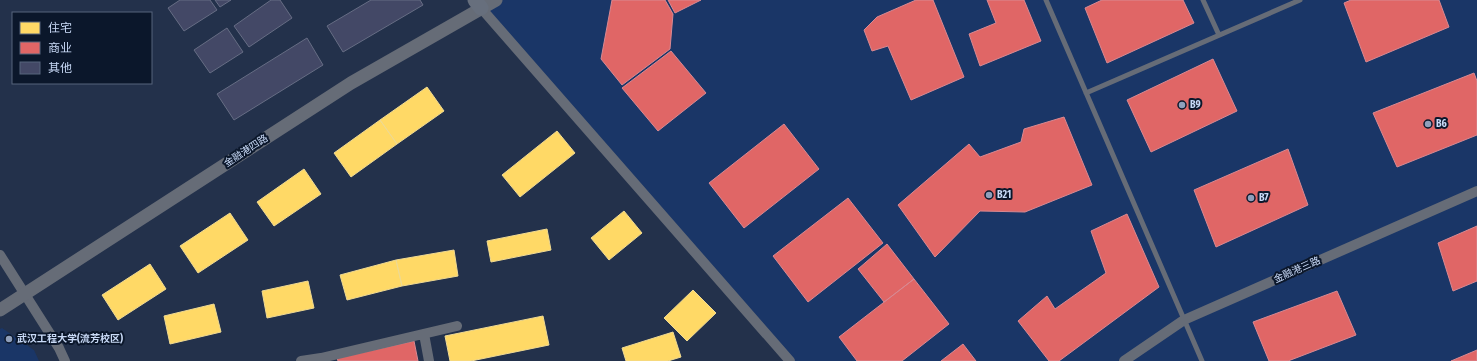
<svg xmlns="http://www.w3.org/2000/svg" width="1477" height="361" font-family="'Fira Sans Condensed','Noto Sans SC',sans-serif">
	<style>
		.built { fill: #1a3667 }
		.homes { fill: #ffd966; stroke: #efd992 }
		.shops { fill: #e06666; stroke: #d98992 }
		.building { fill: #434866; stroke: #666d84 }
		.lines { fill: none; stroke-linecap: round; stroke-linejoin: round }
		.service { stroke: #666c77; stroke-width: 5 }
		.minor { stroke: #666c77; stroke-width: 10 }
		.tertiary { stroke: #666c77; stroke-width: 13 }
		.secondary { stroke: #676f7d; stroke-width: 15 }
		.poi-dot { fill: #8f9fbb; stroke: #0b172b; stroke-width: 1.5 }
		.labels { text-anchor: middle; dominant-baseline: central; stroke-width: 4; stroke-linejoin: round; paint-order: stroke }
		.poi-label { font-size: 10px; font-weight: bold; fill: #c9daf7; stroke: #0b172b; text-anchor: start }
		.street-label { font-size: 10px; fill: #c9daf7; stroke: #0b172b }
	</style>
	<rect width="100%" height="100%" fill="#23314b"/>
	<path class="built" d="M 498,0 L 1477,0 L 1477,361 L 787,361 L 481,8 Z
		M 2,328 L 34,350 L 39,361 L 0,361 L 0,329 Z"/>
	<path class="homes" d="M 427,87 L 444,111 L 397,144 L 380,120 Z
		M 380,120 L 397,144 L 351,177 L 334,153 Z
		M 557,131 L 575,153 L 520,197 L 502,175 Z
		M 304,169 L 321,194 L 274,226 L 257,202 Z
		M 624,211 L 642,233 L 609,260 L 591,238 Z
		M 230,213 L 248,240 L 198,273 L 180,246 Z
		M 547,229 L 551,250 L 491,262 L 487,241 Z
		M 454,250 L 458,276 L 402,286 L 396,260 Z
		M 396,260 L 402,286 L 347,300 L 340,275 Z
		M 150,264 L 166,289 L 118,320 L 102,295 Z
		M 308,281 L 314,308 L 267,318 L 262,291 Z
		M 693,290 L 716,313 L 687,341 L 664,318 Z
		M 214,304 L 221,332 L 170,344 L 164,316 Z
		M 543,316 L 549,345 L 471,361 L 450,361 L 445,336 Z
		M 673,332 L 681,357 L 668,361 L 626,361 L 622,348 Z"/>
	<path class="shops" d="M 612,0 L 665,0 L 673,14 L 670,49 L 622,85 L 601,59 Z
		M 668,0 L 701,0 L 675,13 Z
		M 916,0 L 933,0 L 964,77 L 911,100 L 888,46 L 872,51 L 864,30 L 877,17 Z
		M 987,0 L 1024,0 L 1041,41 L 980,66 L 969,34 L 996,23 Z
		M 1102,0 L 1183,0 L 1194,23 L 1107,63 L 1085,8 Z
		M 1351,0 L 1439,0 L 1449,27 L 1366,62 L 1344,3 Z
		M 671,51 L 706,93 L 658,131 L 622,88 Z
		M 1213,59 L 1237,111 L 1151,152 L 1127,100 Z
		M 1474,73 L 1477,81 L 1477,135 L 1397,167 L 1373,113 Z
		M 1064,117 L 1092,185 L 1025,212 L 980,211 L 935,257 L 898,205 L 969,144 L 980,157 L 1021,142 L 1024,129 Z
		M 784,124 L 819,169 L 744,228 L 709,183 Z
		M 1288,149 L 1308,205 L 1216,247 L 1194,190 Z
		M 848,198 L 883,243 L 808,302 L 773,256 Z
		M 1127,214 L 1159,287 L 1059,361 L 1049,361 L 1018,321 L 1047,296 L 1055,309 L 1106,273 L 1091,231 Z
		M 1477,226 L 1477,281 L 1453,291 L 1438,243 Z
		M 887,244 L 914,279 L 884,302 L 858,269 Z
		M 914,279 L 949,324 L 902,361 L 857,361 L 839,337 Z
		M 1337,291 L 1356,335 L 1288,361 L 1269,361 L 1253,322 Z
		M 414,341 L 418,361 L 338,361 L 337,358 Z
		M 963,344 L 976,361 L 941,361 Z
		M 1477,350 L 1477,361 L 1451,361 Z"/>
	<path class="building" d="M 180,0 L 210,0 L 217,10 L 184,31 L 168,8 Z
		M 215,0 L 231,0 L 220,7 Z
		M 271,0 L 280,0 L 292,18 L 249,47 L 234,26 Z
		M 371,0 L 420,0 L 423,5 L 343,52 L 327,26 Z
		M 227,28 L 243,52 L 210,73 L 194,50 Z
		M 307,38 L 323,65 L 234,120 L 217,94 Z"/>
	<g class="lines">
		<path class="service" d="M 1046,0 L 1202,361
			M 1203,0 L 1219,35
			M 1086,93 L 1300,0"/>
		<path class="minor" d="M 481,8 L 790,361
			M 0,255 L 59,348 L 65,361
			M 424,334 L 429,361
			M 301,361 L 321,358 L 457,326
			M 1124,361 L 1184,320 L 1477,191"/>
		<path class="tertiary" d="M 0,310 L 351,83 L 496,0"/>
		<path class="secondary" d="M 475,0 L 481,8"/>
	</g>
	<g class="poi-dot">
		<circle cx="1182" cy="105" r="4"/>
		<circle cx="1428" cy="124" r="4"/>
		<circle cx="989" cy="195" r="4"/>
		<circle cx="1251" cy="198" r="4"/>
		<circle cx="9" cy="339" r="4"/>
	</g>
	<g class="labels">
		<g class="poi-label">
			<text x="1190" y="105">B9</text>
			<text x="1436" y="124">B6</text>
			<text x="997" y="195">B21</text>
			<text x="1259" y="198">B7</text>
			<text x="17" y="339">武汉工程大学(流芳校区)</text>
		</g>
		<g class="street-label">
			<text transform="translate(246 151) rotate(-33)">金融港四路</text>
			<text transform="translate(1297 270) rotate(-24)">金融港三路</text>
		</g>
	</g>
	<rect x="12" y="12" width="140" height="72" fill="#0b172b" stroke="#57657d"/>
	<rect x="20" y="22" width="20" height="12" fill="#ffd966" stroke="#57657d"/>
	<text x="48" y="32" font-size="12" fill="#c9daf7">住宅</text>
	<rect x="20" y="42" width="20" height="12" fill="#e06666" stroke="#57657d"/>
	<text x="48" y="52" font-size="12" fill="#c9daf7">商业</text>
	<rect x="20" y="62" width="20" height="12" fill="#434866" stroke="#57657d"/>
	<text x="48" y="72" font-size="12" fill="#c9daf7">其他</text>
</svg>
